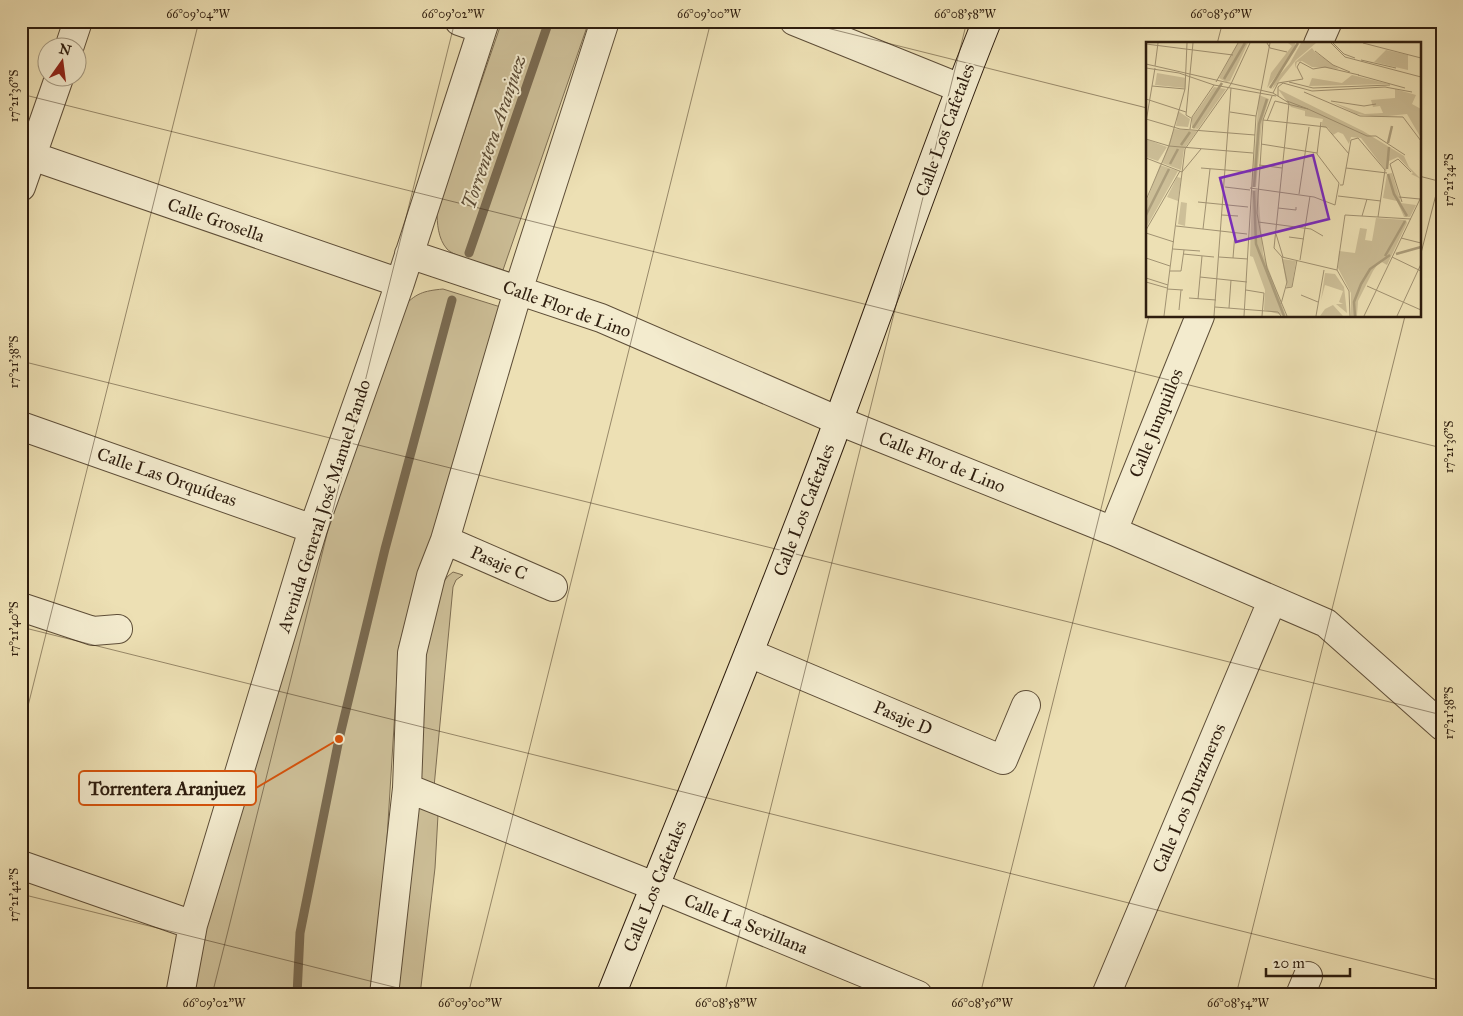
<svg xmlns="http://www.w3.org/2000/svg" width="1463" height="1016" font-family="'IM FELL Great Primer',serif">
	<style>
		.green { fill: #cdbf98; stroke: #7e6e53 }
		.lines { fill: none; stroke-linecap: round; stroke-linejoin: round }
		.stream { stroke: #7a6a50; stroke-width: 9 }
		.minor-casing { stroke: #5e4e38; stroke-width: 30 }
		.secondary-casing { stroke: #2e1d0e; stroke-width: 30 }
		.minor { stroke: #f3ebce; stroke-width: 28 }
		.secondary { stroke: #f3ebce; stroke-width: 28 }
		.ticks { fill: none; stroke: #2e1d0e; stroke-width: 1; stroke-opacity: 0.45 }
		.labels { text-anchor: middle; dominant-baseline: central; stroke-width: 4; stroke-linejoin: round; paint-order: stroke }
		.street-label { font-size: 18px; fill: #2e1d0e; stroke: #f3ebce }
		.water-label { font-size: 19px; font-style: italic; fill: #5a4a34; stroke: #f3ebce }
		.inset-river { fill: none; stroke: #ac9e7c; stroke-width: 2.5 }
		.inset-road { fill: none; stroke: #a19272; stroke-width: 1 }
		.view { fill: #7b2cbf; fill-opacity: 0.15; stroke: #7b2cbf; stroke-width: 2.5 }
		.inset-edge { fill: none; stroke: #2e1d0e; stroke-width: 2.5 }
		.leader { fill: none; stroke: #d5530c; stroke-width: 2 }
		.callout-dot { fill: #d5530c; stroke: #f3ebce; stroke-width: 2 }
		.callout { fill: #f3ebce; stroke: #d5530c; stroke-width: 2 }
		.callout-label { font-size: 19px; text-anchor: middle; font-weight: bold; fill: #2e1d0e }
		.neatline { fill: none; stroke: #2e1d0e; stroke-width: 2 }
		.ticks-label { font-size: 12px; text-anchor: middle; fill: #2e1d0e }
	</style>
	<rect width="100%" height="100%" fill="#ede0b4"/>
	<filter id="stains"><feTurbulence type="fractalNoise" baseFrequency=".004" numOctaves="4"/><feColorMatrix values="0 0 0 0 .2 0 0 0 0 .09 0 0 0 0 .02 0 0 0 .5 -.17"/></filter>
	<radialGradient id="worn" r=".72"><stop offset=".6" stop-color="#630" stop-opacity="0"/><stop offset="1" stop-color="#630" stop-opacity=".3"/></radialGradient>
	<path class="green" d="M 502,21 L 589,21 L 503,270 C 491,266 454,257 447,249 C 438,239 437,223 437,211 Z
		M 443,289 L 523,314 L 425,556 L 399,646 L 385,871 L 372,995 L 191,995 L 206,925 L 328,520 L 402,308 C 416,293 423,291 443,289 Z
		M 453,572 L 463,575 L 456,580 L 453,587 L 434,787 L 415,779 L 421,670 L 439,588 L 448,576 Z
		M 416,806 L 438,815 L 435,868 L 420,995 L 395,995 Z"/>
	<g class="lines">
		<path class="stream" d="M 469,253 L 549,21
			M 297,995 L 300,933 L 339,739 L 385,549 L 452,300"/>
		<defs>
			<path id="minor" d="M 459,21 L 482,29
				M 794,21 L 960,88
				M 1318,44 L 1328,21
				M 69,48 L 78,21
				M 32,156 L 400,283
				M 21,187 L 59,78
				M 409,254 L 601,318 L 839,421 L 1113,531 L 1326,623 L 1442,726
				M 21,426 L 313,529
				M 1113,531 L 1200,316
				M 445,540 L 553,587
				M 21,607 L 93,631 L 118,629
				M 749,653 L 1003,760 L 1026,705
				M 407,788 L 654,886 L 918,995
				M 21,865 L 193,925
				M 180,995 L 193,925 L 313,529 L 400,283 L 485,21
				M 384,995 L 407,788 L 412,653 L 431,576 L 445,540 L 518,291 L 605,21
				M 1106,995 L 1272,601
				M 1300,995 L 1308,976"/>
			<path id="secondary" d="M 611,995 C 688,803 767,613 839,419 C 888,287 934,153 987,21"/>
		</defs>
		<use href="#minor" class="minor-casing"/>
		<use href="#secondary" class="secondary-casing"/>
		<use href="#minor" class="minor"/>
		<use href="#secondary" class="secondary"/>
	</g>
	<path class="ticks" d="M 799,21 L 1147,108M 1217,44 L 1223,21M 21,94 L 1442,448M 1419,176 L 1442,182M 1419,261 L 1442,171M 21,361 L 1442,715M 21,627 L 1442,981M 21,734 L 199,21M 21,894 L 426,995M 212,995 L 455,21M 468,995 L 711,21M 724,995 L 967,21M 980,995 L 1149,316M 1236,995 L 1405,316"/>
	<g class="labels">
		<g class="street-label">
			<text transform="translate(945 130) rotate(-70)">Calle Los Cafetales</text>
			<text transform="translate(216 220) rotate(19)">Calle Grosella</text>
			<text transform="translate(567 309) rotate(20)">Calle Flor de Lino</text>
			<text transform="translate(1156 423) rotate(-68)">Calle Junquillos</text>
			<text transform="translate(942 462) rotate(22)">Calle Flor de Lino</text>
			<text transform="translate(167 477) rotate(19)">Calle Las Orquídeas</text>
			<text transform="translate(324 506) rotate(-72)">Avenida General José Manuel Pando</text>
			<text transform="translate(804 510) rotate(-69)">Calle Los Cafetales</text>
			<text transform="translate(499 563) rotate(23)">Pasaje C</text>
			<text transform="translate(903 718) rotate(23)">Pasaje D</text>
			<text transform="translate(1189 798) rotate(-67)">Calle Los Durazneros</text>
			<text transform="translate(655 886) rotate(-68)">Calle Los Cafetales</text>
			<text transform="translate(746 924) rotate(22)">Calle La Sevillana</text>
		</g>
		<g class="water-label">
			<text transform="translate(494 132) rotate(-71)">Torrentera Aranjuez</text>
		</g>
	</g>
	<g transform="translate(1146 42)">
		<rect width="275" height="275" fill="#ede0b4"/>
		<path d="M 92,1 L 102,1 L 84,39 L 80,40 L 73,36 ZM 142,1 L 149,1 L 150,7 L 121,46 L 125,31 L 146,4 ZM 155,1 L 170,1 L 150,18 L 126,48 L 130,37 L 144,21 ZM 166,6 L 169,10 L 193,27 L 166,25 L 156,19 L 151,20 L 149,26 L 149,20 ZM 240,8 L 262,13 L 262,28 L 228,20 ZM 11,31 L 40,36 L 39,46 L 9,43 ZM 206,33 L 243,42 L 163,44 L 166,36 L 196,41 ZM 68,45 L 80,47 L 52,87 L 46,86 L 46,76 ZM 132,47 L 217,89 L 258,114 L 263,125 L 275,137 L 265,132 L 267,131 L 252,115 L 243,119 L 240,129 L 215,96 L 205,95 L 203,102 L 197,92 L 192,90 L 187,93 L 182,86 L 175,85 L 177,77 L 159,74 L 159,69 L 145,65 ZM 249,47 L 270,53 L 266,62 L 275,67 L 275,96 L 261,72 L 233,75 L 210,72 L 186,60 L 219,72 L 237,71 L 234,64 L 227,65 L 225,58 L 249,56 ZM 113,53 L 123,57 L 116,80 L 110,145 L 106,145 ZM 32,69 L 44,77 L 42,85 L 30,84 ZM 28,87 L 51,89 L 38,107 L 35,128 L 16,121 ZM 0,97 L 21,105 L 12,119 L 0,115 ZM 14,123 L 32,129 L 0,186 L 0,161 ZM 246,131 L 255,161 L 270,163 L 264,175 L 258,175 L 251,159 L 237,156 L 241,132 ZM 31,135 L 35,136 L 32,159 L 21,155 ZM 106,148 L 112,148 L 117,212 L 140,274 L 118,268 L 119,248 L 107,215 L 104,214 ZM 35,160 L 41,161 L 39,184 L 32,182 ZM 230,176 L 260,178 L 261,181 L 241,223 L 234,219 L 227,229 L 212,259 L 211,274 L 205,274 L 205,251 L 192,226 L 193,209 L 209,211 L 214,186 L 221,187 L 219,198 L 226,199 ZM 136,217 L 150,219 L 146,244 L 141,246 ZM 179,231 L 189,232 L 198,245 L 201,271 L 190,262 L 197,262 L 193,260 L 197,249 L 179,243 L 175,258 ZM 187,263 L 197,274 L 174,274 L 179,267 Z" fill="#cdbf98"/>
		<path class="inset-river" d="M 78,37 L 99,1M 124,46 L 152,1M 47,86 L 76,41M 242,101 L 246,84M 35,103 L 44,90M 24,122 L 32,107M 241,127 L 243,105M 242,132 L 248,152 L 261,174M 108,145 L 113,82 L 121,57M 108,149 L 110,202 L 138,274M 0,173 L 23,127M 250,212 L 275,205M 239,214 L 259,179M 209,274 L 208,260 L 215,242 L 224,227 L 244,213"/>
		<path class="inset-road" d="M 121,1 L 124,6 L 141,10M 185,1 L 199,15 L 275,35M 187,1 L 198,12 L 209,16M 217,1 L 275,16M 0,2 L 87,13M 169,9 L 187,23 L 204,30M 215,18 L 250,26M 0,22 L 127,51 L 143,61 L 128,206 L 136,215 L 191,228 L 203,249 L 204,274M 9,24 L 12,1M 0,26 L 33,31 L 68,43 L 130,54M 212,33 L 259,46M 70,40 L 92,1M 143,40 L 167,46 L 244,43M 6,44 L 39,47M 158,50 L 214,74 L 257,75 L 275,99M 127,51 L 132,41 L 157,37 L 151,25 L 154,20 L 167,27 L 179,25 L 213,33M 126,54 L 117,78 L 111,171 L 121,226 L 141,274M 132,54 L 132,45 L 137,41 L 166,49 L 239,45 L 266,50M 0,57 L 40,70M 185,59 L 218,64 L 230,62M 162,67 L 221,94 L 230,94 L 259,113M 84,70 L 110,74M 45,76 L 40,73 L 47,1M 0,77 L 34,87 L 109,93M 117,78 L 180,85 L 203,112M 121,79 L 129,59 L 162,67 L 141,59M 0,80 L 9,26M 44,87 L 46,75 L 68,43M 0,97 L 23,104 L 107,111M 115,102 L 171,111M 0,116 L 36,130M 113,123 L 136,126M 55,126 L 105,130M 200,126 L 241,131M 36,130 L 55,107M 194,143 L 197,143 L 205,98 L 212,96 L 239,128 L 232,175M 79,145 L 104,148M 104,146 L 168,155 L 189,163 L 193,141 L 171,112 L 175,80M 153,152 L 163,85M 192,154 L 235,159M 253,155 L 274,157M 0,158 L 23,104 L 39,47 L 41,1M 52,160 L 102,165M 256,160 L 244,122 L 252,117 L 265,130M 132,166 L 150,168 L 150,165M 76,173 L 92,174M 216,174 L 221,157M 112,180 L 165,187 L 177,194M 30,184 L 101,192M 57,187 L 64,127M 0,188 L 34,129M 0,191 L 28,200M 130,192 L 137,215M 143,195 L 158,197M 255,196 L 275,201M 27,207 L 54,209M 37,212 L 68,215M 73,215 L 102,217M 246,215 L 275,229M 0,216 L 24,224M 87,216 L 89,191M 154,218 L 164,154M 191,228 L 199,173 L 265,177M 24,229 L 35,229 L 38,208M 54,235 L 101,240M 0,236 L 22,243M 0,240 L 21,246M 221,244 L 275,268M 140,246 L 146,245 L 151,218M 21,247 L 37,248M 100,248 L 118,251 L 116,274M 155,253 L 172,260M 43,256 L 70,258M 52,257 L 56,214M 135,262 L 141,240 L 136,215M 69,265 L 132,270 L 135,274M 83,266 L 85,238M 33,268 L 35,248M 18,274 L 39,107 L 85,42 L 104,1M 68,274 L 85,46M 98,274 L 110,74 L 124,1M 170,274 L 178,228M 218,274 L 275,155M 251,274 L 275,222"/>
		<path class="view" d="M 167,113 L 183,177 L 90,200 L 74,136 Z"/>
		<rect width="275" height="275" class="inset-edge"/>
	</g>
	<path class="leader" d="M339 739L256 788"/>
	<circle class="callout-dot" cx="339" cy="739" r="5"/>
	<rect class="callout" x="79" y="771" width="177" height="34" rx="5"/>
	<g class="callout-label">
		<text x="167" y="795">Torrentera Aranjuez</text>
	</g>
	<rect width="1463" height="1016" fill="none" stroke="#ede0b4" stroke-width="55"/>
	<g transform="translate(62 62) rotate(14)"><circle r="24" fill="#f3ebce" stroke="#a49981"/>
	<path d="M0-4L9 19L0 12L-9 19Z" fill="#8f2418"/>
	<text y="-8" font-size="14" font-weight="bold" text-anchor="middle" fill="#2e1d0e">N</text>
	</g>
	<path d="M1266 968v8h84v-8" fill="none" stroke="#2e1d0e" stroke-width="2.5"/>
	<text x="1273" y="968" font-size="15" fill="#2e1d0e" stroke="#f3ebce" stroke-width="4" paint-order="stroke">20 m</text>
	<rect x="28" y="28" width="1408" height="960" class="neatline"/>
	<g class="ticks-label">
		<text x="198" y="18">66°09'04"W</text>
		<text x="453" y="18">66°09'02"W</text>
		<text x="709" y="18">66°09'00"W</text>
		<text x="965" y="18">66°08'58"W</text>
		<text x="1221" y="18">66°08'56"W</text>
		<text transform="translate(14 96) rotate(-90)" y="4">17°21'36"S</text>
		<text transform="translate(1449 180) rotate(-90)" y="4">17°21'34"S</text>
		<text transform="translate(14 362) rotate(-90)" y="4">17°21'38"S</text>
		<text transform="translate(1449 447) rotate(-90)" y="4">17°21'36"S</text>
		<text transform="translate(14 629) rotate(-90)" y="4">17°21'40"S</text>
		<text transform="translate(1449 713) rotate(-90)" y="4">17°21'38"S</text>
		<text transform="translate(14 895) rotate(-90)" y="4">17°21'42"S</text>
		<text x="214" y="1007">66°09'02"W</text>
		<text x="470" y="1007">66°09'00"W</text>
		<text x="726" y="1007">66°08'58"W</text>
		<text x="982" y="1007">66°08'56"W</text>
		<text x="1238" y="1007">66°08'54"W</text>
	</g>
	<rect width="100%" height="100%" filter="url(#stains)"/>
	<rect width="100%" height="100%" fill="url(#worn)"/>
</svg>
